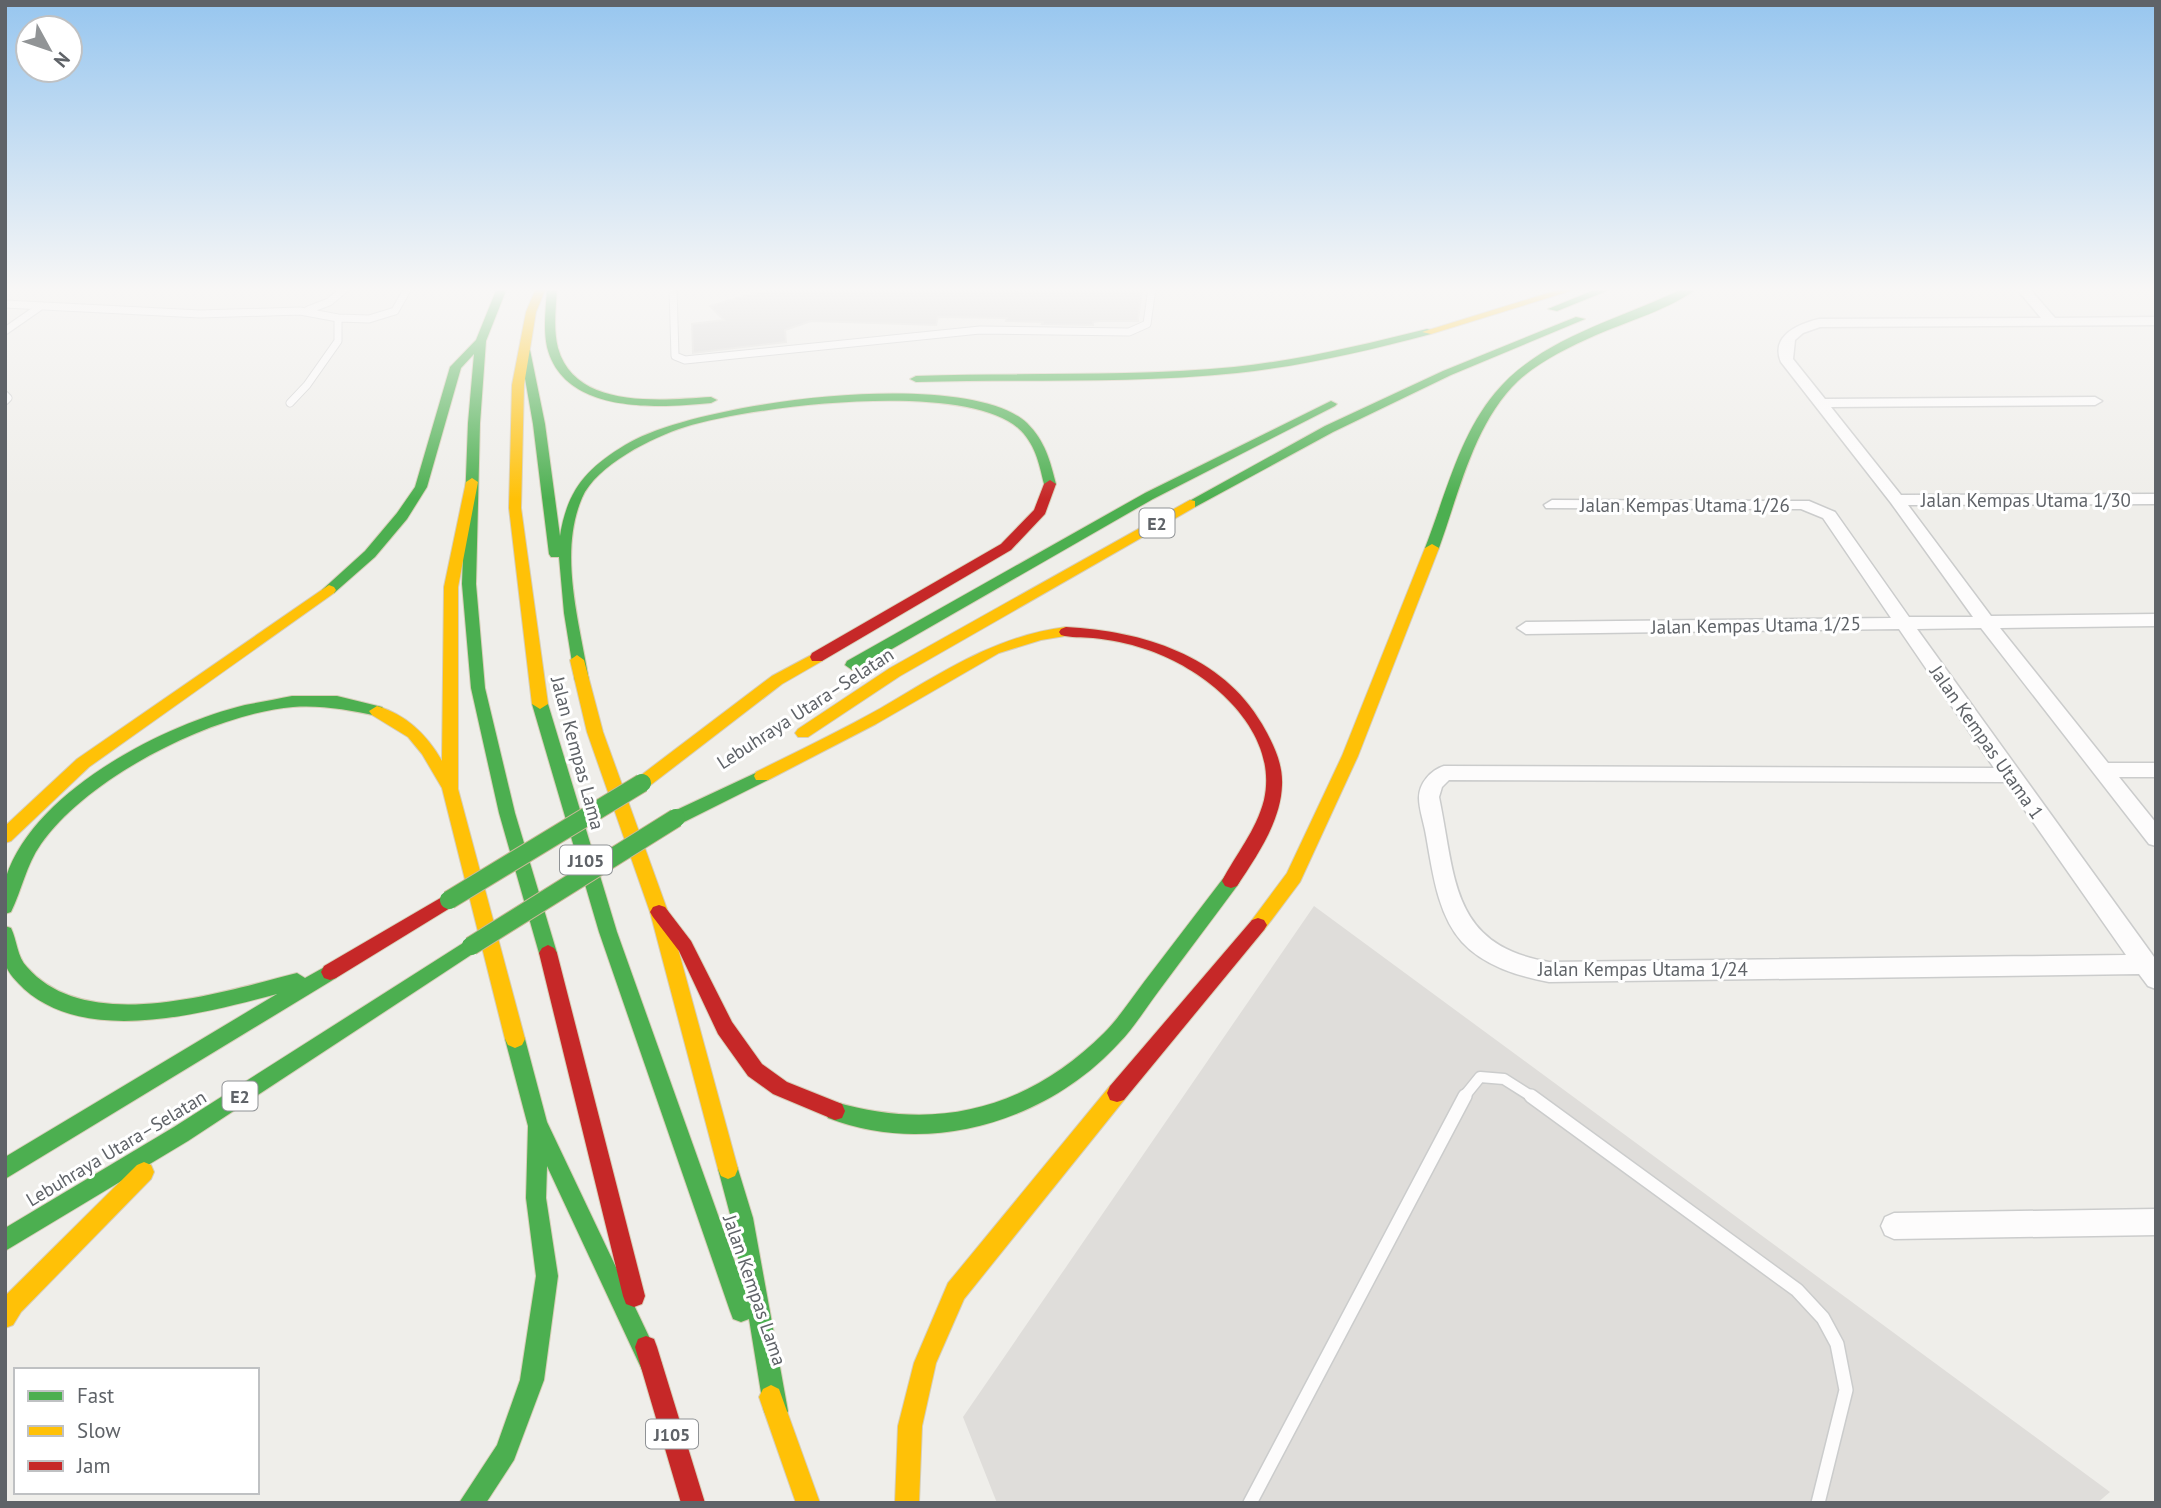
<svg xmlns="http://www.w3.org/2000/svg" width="2161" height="1508" font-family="'PT Sans',sans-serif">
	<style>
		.industrial { fill: #dfddda }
		.building { fill: #d6d5d3; stroke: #deddd9; stroke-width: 2 }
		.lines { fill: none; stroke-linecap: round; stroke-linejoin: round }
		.lane-far2-casing { stroke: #cbcccc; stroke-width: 9 }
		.lane-far1-casing { stroke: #cbcccc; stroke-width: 13 }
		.lane-casing { stroke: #cbcccc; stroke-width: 16 }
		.street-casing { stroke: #cbcccc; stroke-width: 3 }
		.fast-casing { stroke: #d7ceb8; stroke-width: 2 }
		.slow-casing { stroke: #d7ceb8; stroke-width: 2 }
		.jam-casing { stroke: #d7ceb8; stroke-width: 2 }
		.lane-far2 { stroke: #fdfcfc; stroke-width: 7 }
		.lane-far1 { stroke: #fdfcfc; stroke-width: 10 }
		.lane { stroke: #fdfcfc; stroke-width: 13 }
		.street { fill: #fdfcfc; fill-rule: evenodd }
		.fast { fill: #4caf50; fill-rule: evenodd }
		.slow { fill: #ffc107; fill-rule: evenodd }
		.jam { fill: #c62828; fill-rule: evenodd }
		.fast-bridge-casing { stroke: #c8b996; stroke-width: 20; stroke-linecap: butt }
		.fast-bridge { stroke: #4caf50; stroke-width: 18 }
		.labels { text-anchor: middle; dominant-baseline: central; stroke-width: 6; stroke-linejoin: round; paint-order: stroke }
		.shield { fill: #fff; stroke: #8f9295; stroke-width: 2 }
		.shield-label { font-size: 18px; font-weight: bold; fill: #5f6368 }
		.street-label { font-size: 19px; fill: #5f6368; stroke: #fff }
	</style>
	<rect width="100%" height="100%" fill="#efeeea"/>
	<path class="industrial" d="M 1314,906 L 2110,1492 L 2097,1503 L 997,1503 L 963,1417 Z"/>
	<path class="building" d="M 773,288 L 1142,288 L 1138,321 L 1100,321 L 1093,322 L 1093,325 L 1042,324 L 1043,322 L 1006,321 L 1007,318 L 938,317 L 936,325 L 811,321 L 785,330 L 786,342 L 693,353 L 692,324 L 724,320 L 710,306 Z"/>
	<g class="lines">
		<defs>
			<path id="lane-far2" d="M 673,288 L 675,356 L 685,360 L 980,330 L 1129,332 L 1147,324 L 1152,288
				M 5,304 L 200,314 L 300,311 L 338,318 L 369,319 L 395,311 L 408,288
				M 308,310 L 329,302 L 346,288
				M 5,331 L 41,306
				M 5,395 L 8,398 L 5,401
				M 290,403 L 307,385 L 338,341 L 338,318"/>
			<path id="lane-far1" d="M 1463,1098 L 1480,1077 L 1504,1079 L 1534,1098"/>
			<path id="lane" d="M 1531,1096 L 1797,1290 L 1823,1318 L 1837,1344 L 1846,1390 L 1818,1503
				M 1250,1503 L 1465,1096"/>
			<path id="street" d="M 2016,288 L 2029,288 L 2055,318 L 2156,317 L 2156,325 L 1820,327 L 1803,333 L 1795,340 L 1793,359 L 1825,399 L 2095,397 L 2102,401 L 2095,405 L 1831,407 L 1901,495 L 2156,494 L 2156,504 L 1908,505 L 1991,616 L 2156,614 L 2156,626 L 2000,628 L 2108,763 L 2156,763 L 2156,777 L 2119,777 L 2156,823 L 2156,846 L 2149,844 L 1981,628 L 1917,629 L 2154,957 L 2156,989 L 2148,986 L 2139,974 L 1549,982 C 1518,976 1484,966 1462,942 C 1436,913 1432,866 1425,830 C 1423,820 1419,808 1419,798 C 1419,783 1431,770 1444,766 L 1994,768 L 1899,629 L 1526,634 L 1517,628 L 1526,622 L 1891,618 L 1823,518 L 1801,509 L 1546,508 L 1544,505 L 1552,500 L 1809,501 L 1835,512 L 1909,617 L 1973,617 L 1891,503 L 1781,362 C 1770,336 1798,324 1819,319 L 2041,318 ZM 1449,780 L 2005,782 L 2126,955 L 1549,962 C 1450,945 1456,878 1439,797 L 1442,787 Z
				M 2156,1209 L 2156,1235 L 1894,1239 L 1885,1235 L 1881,1226 L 1885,1217 L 1894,1213 Z"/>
			<path id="fast" d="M 497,288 L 507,288 L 486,341 L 480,423 L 476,584 L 485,688 L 515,813 L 557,953 L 554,958 L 548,961 L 542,958 L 539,953 L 499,813 L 471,688 L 462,584 L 468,423 L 474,354 L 461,368 L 427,487 L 407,519 L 375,557 L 334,593 L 324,593 L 322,590 L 365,551 L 397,513 L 415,487 L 450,367 L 476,340 Z
				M 547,288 L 557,288 C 556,308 553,328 558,348 C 575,410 662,400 711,397 L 717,400 L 711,403 C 658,408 564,415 547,347 C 543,328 546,307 547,288 Z
				M 1599,288 L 1614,288 L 1557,311 L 1548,309 Z
				M 1684,288 L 1697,288 C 1675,307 1624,323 1596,335 C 1569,347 1540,361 1518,381 C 1474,423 1459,493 1439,548 L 1437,551 L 1427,551 L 1425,548 C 1445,497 1459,436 1495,393 C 1541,337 1622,319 1684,288 Z
				M 1576,317 L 1585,319 L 1451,375 L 1333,432 L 1195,507 L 1185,507 L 1184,504 L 1325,426 L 1443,371 Z
				M 1427,329 L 1431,330 L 1431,334 C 1367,351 1303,366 1237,373 C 1130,384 1023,379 916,382 L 910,379 L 916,376 C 1022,372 1129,377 1234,367 C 1300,360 1363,345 1427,329 Z
				M 525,347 L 530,350 L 545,424 L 560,536 C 567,490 587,468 625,445 C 693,402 965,366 1027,423 C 1045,441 1050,460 1056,484 L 1050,488 L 1044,484 C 1039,463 1035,443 1018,428 C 962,380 753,406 685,427 C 653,437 596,465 582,498 C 558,554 580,624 589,681 L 582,686 L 575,681 L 564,613 L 559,557 L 551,557 L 549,554 L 533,424 L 520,350 Z
				M 1331,401 L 1337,404 L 1335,406 L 1153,499 L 857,669 L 852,670 L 845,665 L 847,661 L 1145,493 Z
				M 292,696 L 337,696 L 382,707 L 385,711 L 377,716 C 349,710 322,705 293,707 C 212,714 88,777 41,844 C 26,865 22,890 11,912 L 5,914 C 5,903 3,888 6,877 C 34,791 163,725 245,705 C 261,702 277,699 292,696 Z
				M 540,699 L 548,704 L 617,932 L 743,1285 L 731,1218 L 718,1169 L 721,1162 L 728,1159 L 735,1162 L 738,1169 L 753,1218 L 788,1411 L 784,1419 L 776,1423 L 768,1419 L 764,1411 L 749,1319 L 741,1322 L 733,1319 L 730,1311 L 599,932 L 532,704 Z
				M 762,770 L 768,772 L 770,776 L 768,780 L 682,823 L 670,823 L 668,818 L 670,813 Z
				M 1231,874 L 1237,876 L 1240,881 L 1237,886 C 1211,921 1184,957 1158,992 C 1145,1009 1134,1028 1119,1043 C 1047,1122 928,1157 828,1118 L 825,1111 L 828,1104 L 835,1102 C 938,1132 1027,1109 1104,1033 C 1119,1018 1131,999 1144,982 C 1171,947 1198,911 1225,876 Z
				M 5,926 L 11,928 C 17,940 17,957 27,967 C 87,1036 221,992 297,973 L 305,978 L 330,964 L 336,966 L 339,972 L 336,978 L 5,1179 L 5,1157 L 277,994 C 203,1013 88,1046 24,989 C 17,982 8,974 5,963 C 3,952 5,937 5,926 Z
				M 471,938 L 477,941 L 480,946 L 477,951 L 188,1141 L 5,1251 L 5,1228 L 174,1127 Z
				M 515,1030 L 522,1033 L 525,1039 L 547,1122 L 662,1364 L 659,1372 L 651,1375 L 643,1372 L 547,1166 L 546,1198 L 558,1276 L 544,1380 L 514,1460 L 486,1503 L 459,1503 L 497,1445 L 520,1380 L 536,1276 L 526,1198 L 528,1126 L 505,1039 L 508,1033 Z"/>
			<path id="slow" d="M 536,288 L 546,288 L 536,312 L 524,385 L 521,508 L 548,704 L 540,709 L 532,704 L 509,508 L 512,385 L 526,312 Z
				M 1564,288 L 1580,288 L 1431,334 L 1422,332 Z
				M 472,478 L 478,482 L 458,587 L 458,789 L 525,1039 L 522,1045 L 515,1048 L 508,1045 L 505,1039 L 442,788 L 422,754 L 408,737 L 372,715 L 369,711 L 377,706 C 407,715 427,735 442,761 L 444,587 L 466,482 Z
				M 1190,500 L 1195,501 L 1195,507 L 900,676 L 808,737 L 798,737 L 795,733 L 798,729 L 890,668 Z
				M 1432,544 L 1439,548 L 1358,756 L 1300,882 L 1264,930 L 1258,932 L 1252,930 L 1249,925 L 1252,920 L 1287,873 L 1342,756 L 1425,548 Z
				M 329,585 L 334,587 L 336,590 L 334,593 L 89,767 L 11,841 L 5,843 L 5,826 L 77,759 Z
				M 1066,627 L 1071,629 L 1073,632 L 1071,635 L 1041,640 L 999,653 L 876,724 L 768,780 L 756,780 L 754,776 L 756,772 C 798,751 840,731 881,708 C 941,673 995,636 1066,627 Z
				M 817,652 L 824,657 L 822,661 L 782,684 L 648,787 L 636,787 L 634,783 L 636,779 L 772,676 Z
				M 577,655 L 584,660 L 603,732 L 668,912 L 738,1169 L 735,1176 L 728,1179 L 721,1176 L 718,1169 L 650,912 L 587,732 L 570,660 Z
				M 1117,1084 L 1124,1086 L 1127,1093 L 1124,1100 L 964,1299 L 936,1363 L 922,1426 L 919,1503 L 895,1503 L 898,1426 L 914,1363 L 948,1283 L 1110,1086 Z
				M 144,1162 L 151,1165 L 154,1172 L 151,1179 L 21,1312 L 13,1325 L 5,1328 L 5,1296 L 137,1165 Z
				M 771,1385 L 779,1389 L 820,1503 L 796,1503 L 759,1397 L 763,1389 Z"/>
			<path id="jam" d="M 1050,480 L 1056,484 L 1045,514 L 1011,550 L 822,661 L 812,661 L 810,657 L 812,653 L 1001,544 L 1034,510 L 1044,484 Z
				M 1066,627 C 1142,631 1222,655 1262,724 C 1273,743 1283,763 1282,785 C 1281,821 1257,856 1237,886 L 1231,888 L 1225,886 L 1222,881 C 1236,854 1256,831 1264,800 C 1280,729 1205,668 1145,649 C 1128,643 1111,640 1093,638 C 1082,637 1071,638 1061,635 L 1059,632 L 1061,629 Z
				M 449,893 L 455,895 L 458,900 L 455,905 L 336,978 L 330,980 L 324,978 L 321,972 L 324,966 Z
				M 659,905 L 665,907 L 691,941 L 732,1022 L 762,1064 L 787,1082 L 842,1104 L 845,1111 L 842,1118 L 835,1120 L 773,1094 L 748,1076 L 718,1034 L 679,951 L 653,917 L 650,912 L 653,907 Z
				M 1258,918 L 1264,920 L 1267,925 L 1264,930 L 1124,1100 L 1117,1102 L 1110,1100 L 1107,1093 L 1110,1086 L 1252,920 Z
				M 548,945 L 554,948 L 557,953 L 645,1296 L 642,1304 L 634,1307 L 626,1304 L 623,1296 L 539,953 L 542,948 Z
				M 646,1336 L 654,1339 L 657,1347 L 705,1503 L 681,1503 L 635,1347 L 638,1339 Z"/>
		</defs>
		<use href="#lane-far2" class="lane-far2-casing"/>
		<use href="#lane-far1" class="lane-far1-casing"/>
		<use href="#lane" class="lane-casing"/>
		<use href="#street" class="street-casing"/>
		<use href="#fast" class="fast-casing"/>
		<use href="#slow" class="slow-casing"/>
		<use href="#jam" class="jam-casing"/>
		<use href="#lane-far2" class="lane-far2"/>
		<use href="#lane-far1" class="lane-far1"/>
		<use href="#lane" class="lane"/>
		<use href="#street" class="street"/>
		<use href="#fast" class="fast"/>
		<use href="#slow" class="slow"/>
		<use href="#jam" class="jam"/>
		<defs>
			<path id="fast-bridge" d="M 449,900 L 642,783
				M 471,946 L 676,818"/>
		</defs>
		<use href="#fast-bridge" class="fast-bridge-casing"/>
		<use href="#fast-bridge" class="fast-bridge"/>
	</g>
	<linearGradient id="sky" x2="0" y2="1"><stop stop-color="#97c6ef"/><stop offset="0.58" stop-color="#f8f7f6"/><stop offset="1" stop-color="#f8f7f6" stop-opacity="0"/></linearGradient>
	<rect width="2161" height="499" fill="url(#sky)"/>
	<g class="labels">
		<g class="shield">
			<rect x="1139.5" y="508.5" width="35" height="29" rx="5"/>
			<rect x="560" y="845.5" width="52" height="29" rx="5"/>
			<rect x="222.5" y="1081.5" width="35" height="29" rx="5"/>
			<rect x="646" y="1419.5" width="52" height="29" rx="5"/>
		</g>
		<g class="shield-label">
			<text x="1157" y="523">E2</text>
			<text x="586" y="860">J105</text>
			<text x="240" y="1096">E2</text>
			<text x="672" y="1434">J105</text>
		</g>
		<g class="street-label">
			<text x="2026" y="500">Jalan Kempas Utama 1/30</text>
			<text x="1685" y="505">Jalan Kempas Utama 1/26</text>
			<text transform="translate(1756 625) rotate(-1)">Jalan Kempas Utama 1/25</text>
			<text transform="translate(805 708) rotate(-33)">Lebuhraya Utara–Selatan</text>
			<text transform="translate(1987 742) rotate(55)">Jalan Kempas Utama 1</text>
			<text transform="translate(578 753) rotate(75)">Jalan Kempas Lama</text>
			<text x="1643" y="969">Jalan Kempas Utama 1/24</text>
			<text transform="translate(116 1148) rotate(-31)">Lebuhraya Utara–Selatan</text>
			<text transform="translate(755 1290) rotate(71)">Jalan Kempas Lama</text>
		</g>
	</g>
	<rect width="2161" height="1508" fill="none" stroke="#5f6368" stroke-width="14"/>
	<rect x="14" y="1368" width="245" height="126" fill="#ffffff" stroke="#bfc1c3" stroke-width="2"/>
	<rect x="28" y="1391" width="35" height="10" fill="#4caf50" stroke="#bfc1c3" stroke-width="2"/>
	<text x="77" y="1403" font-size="21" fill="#5f6368">Fast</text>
	<rect x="28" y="1426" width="35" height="10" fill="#ffc107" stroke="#bfc1c3" stroke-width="2"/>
	<text x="77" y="1438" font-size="21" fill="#5f6368">Slow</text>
	<rect x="28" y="1461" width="35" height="10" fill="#c62828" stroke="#bfc1c3" stroke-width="2"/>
	<text x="77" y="1473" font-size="21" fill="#5f6368">Jam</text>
	<g transform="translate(49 49) rotate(130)"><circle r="33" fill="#ffffff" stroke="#bfc1c3" stroke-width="2"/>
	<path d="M0-5L12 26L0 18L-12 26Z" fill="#919496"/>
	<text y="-10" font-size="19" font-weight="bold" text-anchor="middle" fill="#5f6368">N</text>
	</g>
</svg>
